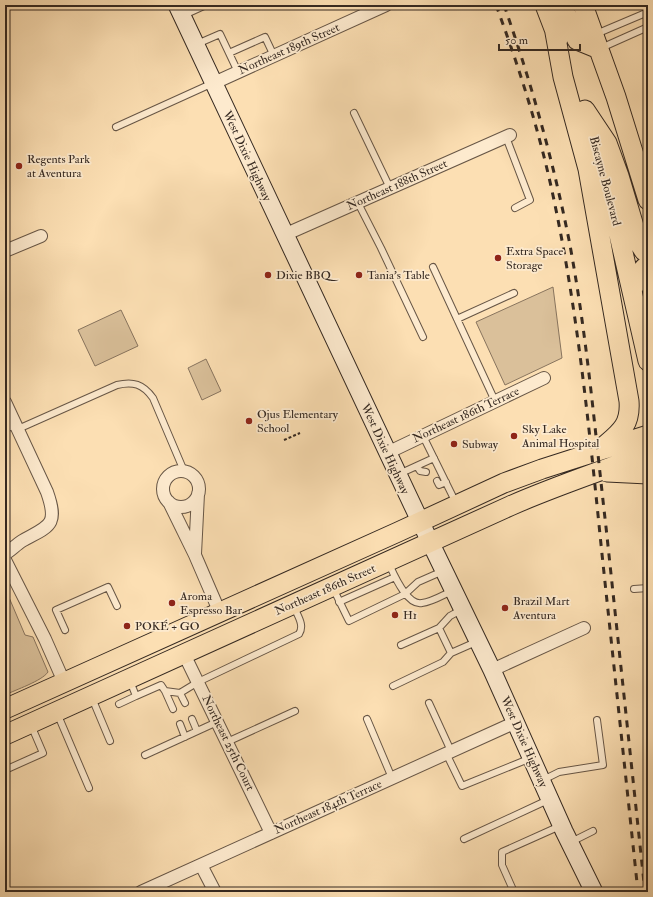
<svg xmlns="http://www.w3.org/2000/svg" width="653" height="897" font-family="'IM FELL Double Pica',serif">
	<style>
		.green { fill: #dac09a; stroke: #88745e }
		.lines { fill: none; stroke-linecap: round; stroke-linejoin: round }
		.lane-casing { stroke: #675646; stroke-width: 8 }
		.street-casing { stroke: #675646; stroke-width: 14 }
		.secondary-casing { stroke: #352921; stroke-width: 19 }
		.primary-casing { stroke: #352921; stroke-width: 21 }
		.path { stroke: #352921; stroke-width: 2; stroke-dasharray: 3 2; stroke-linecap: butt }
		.lane { stroke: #fdeace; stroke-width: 6 }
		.street { stroke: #fdeace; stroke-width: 12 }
		.secondary { stroke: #fdeace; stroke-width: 17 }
		.primary { stroke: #fcdfb3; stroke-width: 19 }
		.rail { stroke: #352921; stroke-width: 3; stroke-dasharray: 7 7; stroke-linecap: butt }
		.poi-dot { fill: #8f2418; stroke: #fdeace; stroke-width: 1.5 }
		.labels { text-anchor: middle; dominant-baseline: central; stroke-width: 3.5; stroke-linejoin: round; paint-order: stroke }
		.street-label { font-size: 12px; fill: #352921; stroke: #fdeace }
		.poi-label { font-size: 12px; fill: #352921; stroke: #fdeace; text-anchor: start }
	</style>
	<rect width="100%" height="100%" fill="#fcdfb3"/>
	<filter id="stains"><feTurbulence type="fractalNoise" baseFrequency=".005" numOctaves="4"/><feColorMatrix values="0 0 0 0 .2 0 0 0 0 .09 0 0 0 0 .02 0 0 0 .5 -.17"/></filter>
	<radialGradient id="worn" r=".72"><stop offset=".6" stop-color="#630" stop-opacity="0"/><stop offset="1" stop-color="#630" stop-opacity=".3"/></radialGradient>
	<path class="green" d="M 553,287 L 562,358 L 505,385 L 476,322 Z
		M 121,310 L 138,346 L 95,366 L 78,330 Z
		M 206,359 L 221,391 L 202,400 L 188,368 Z
		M 5,588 L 25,635 L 33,637 L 48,672 C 42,681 15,690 5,695 Z"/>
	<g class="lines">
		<defs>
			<path id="lane" d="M 184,15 L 206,5
				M 596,34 L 648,12
				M 197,44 L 220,34 L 238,72
				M 601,48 L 648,27
				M 229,53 L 265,37 L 274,56
				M 354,113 L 390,188
				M 116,127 L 213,83
				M 506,137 L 530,200 L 515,208
				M 358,203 L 381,248 L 423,337
				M 433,267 L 495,401
				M 457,319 L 514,293
				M 5,429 L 16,425
				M 18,429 L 117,385 C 133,381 143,384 153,398 L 184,471
				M 423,436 L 456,503
				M 417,466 L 420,471 L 426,472
				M 399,474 L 434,458
				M 437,481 L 439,485 L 446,482
				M 389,564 C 394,575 407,606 422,603 C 432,602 443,595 452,591
				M 333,588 L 349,621 L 405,594 L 418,582 L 443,571
				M 634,589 L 648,588
				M 339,602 L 395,577
				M 439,628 L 451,653
				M 65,630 L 56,610 L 108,587 L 117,606
				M 401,645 L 439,628 L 450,616 L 461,610
				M 393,686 L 443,662 L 451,653 L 476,642
				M 165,691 L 173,709
				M 180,693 L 185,703
				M 136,696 L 161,685 L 165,691 L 180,693 L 198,682 L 299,634 C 305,625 297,615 294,607
				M 92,698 L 110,741
				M 429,703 L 451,751
				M 119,704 L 136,696 L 130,681
				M 57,713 L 89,788
				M 192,719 L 197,731
				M 367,719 L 392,778
				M 180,724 L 185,737
				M 227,742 L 295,711
				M 446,753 L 462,786 L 531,758
				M 145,755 L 217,722
				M 5,770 L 43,753 L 31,725
				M 543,780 L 559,772 L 603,765 L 597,720
				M 464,839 L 548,800
				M 571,842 L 593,831
				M 514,892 L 502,865 L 502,852 L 560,826"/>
			<path id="street" d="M 214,83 L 386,5
				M 284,235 L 510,135
				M 5,251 L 41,236
				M 5,402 L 47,492 C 59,526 49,526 22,541 C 16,545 11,550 5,554
				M 387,453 L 544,378
				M163 489a18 18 0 1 1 36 0a18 18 0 1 1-36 0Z
				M 169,502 L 195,555 L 220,613
				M 195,554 L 198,494
				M 5,560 L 45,639 L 64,682
				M 184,654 L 271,833
				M 492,670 L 584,628
				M 201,865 L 215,892
				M 141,892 L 516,722"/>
			<path id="secondary" d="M 177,5 L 420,521 L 492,670 L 564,831 L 594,892"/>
			<path id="primary" d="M 545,5 L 558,39
				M 562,5 L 577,40 L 599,49
				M 583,5 L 616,97 L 648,200
				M 554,27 L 563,77 L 588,169 L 629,401 C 631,426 619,433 602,448
				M 585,110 L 607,143 L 619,176 L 639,243 L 644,251 L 648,253
				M 593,138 L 611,200 L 648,361
				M 632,290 L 644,268 L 648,265
				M 607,472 L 648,474
				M 5,709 L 398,532 L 504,483 L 542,469 L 648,435
				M 5,735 L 510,506 C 555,486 602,471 648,453"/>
		</defs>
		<use href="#lane" class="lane-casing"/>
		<use href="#street" class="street-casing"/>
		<use href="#secondary" class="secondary-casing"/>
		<use href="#primary" class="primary-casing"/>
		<path class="path" d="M 284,440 L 300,433"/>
		<use href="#lane" class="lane"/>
		<use href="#street" class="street"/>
		<use href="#secondary" class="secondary"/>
		<use href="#primary" class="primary"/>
		<path class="rail" d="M 496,5 C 520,70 541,136 555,205 C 579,320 590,437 602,554 C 614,667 626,779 638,892
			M 504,5 C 531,82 553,160 569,240 C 587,335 595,432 606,527 C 619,649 632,770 645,892"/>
	</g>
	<g class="poi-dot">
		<circle cx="19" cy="166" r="4"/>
		<circle cx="498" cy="258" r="4"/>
		<circle cx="268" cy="275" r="4"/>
		<circle cx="359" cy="275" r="4"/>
		<circle cx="249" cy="421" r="4"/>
		<circle cx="514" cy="436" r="4"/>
		<circle cx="454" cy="444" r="4"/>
		<circle cx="172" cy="603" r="4"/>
		<circle cx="505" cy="608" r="4"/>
		<circle cx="395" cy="615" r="4"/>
		<circle cx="127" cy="626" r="4"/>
	</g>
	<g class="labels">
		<g class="street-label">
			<text transform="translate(289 49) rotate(-24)">Northeast 189th Street</text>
			<text transform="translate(247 156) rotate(65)">West Dixie Highway</text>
			<text transform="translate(605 181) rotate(75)">Biscayne Boulevard</text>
			<text transform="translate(397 185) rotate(-24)">Northeast 188th Street</text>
			<text transform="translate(466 415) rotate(-25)">Northeast 186th Terrace</text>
			<text transform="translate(385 449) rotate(65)">West Dixie Highway</text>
			<text transform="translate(325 590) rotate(-24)">Northeast 186th Street</text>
			<text transform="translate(524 742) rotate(66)">West Dixie Highway</text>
			<text transform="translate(228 743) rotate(64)">Northeast 25th Court</text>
			<text transform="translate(328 807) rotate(-24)">Northeast 184th Terrace</text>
		</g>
		<g class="poi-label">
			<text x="27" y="159">Regents Park<tspan x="27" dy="14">at Aventura</tspan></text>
			<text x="506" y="251">Extra Space<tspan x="506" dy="14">Storage</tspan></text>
			<text x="276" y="275">Dixie BBQ</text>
			<text x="367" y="275">Tania's Table</text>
			<text x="257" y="414">Ojus Elementary<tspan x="257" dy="14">School</tspan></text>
			<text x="522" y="429">Sky Lake<tspan x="522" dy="14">Animal Hospital</tspan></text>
			<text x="462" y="444">Subway</text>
			<text x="180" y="596">Aroma<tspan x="180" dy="14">Espresso Bar</tspan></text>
			<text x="513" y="601">Brazil Mart<tspan x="513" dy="14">Aventura</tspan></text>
			<text x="403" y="615">H1</text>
			<text x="135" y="626">POKÉ + GO</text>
		</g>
	</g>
	<rect width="653" height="897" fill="none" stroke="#fcdfb3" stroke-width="20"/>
	<rect x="6" y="6" width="641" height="885" fill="none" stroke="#352921" stroke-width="2"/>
	<rect x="10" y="10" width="633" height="877" fill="none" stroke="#352921"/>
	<path d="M499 44v6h81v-6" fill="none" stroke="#352921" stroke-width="2"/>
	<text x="505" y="44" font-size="12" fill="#352921" stroke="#fdeace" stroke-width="3" paint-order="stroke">50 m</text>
	<rect width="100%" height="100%" filter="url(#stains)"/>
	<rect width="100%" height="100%" fill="url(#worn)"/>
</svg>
